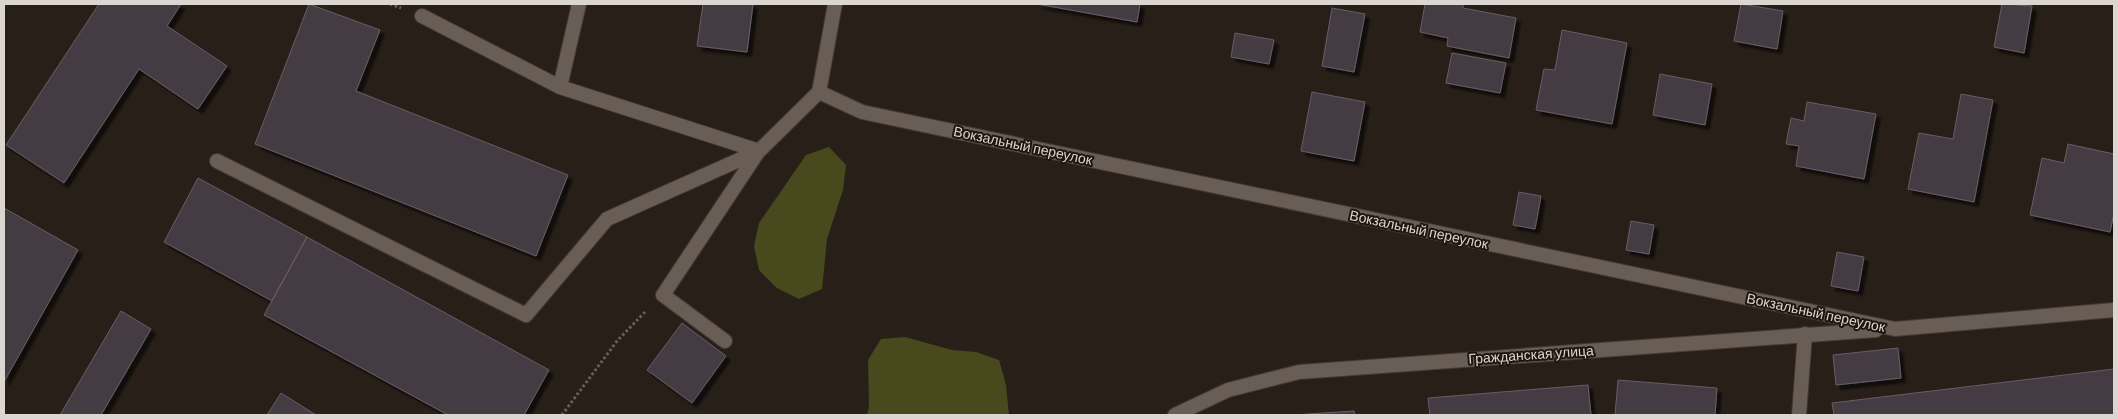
<svg xmlns="http://www.w3.org/2000/svg" width="2118" height="419" font-family="Barlow,sans-serif">
	<style>
		.forest { fill: #48491d }
		.building { fill: #453a43; stroke: #685d67; filter: url(#shadow) }
		.lines { fill: none; stroke-linecap: round; stroke-linejoin: round }
		.service-casing { stroke: #423a35; stroke-width: 16 }
		.minor-casing { stroke: #423a35; stroke-width: 16 }
		.path { stroke: #69615a; stroke-width: 3; stroke-dasharray: 2.5 2.5; stroke-linecap: butt }
		.service { stroke: #685e55; stroke-width: 14 }
		.minor { stroke: #685e55; stroke-width: 14 }
		.labels { text-anchor: middle; dominant-baseline: central; stroke-width: 4; stroke-linejoin: round; paint-order: stroke }
		.street-label { font-size: 14px; fill: #dcd6d0; stroke: #1f160f }
	</style>
	<defs>
		<filter id="shadow"><feDropShadow dx="4.5" dy="4.5" stdDeviation="1" flood-color="#0009"/></filter>
	</defs>
	<rect width="100%" height="100%" fill="#282018"/>
	<path class="forest" d="M 829,147 L 846,165 L 843,190 L 827,239 L 822,289 L 799,299 L 777,288 L 759,270 L 754,246 L 759,223 L 806,155 Z
		M 905,337 L 952,350 L 976,352 L 999,360 L 1006,385 L 1009,415 L 867,415 L 869,407 L 868,360 L 881,339 Z"/>
	<path class="building" d="M 99,4 L 181,4 L 167,26 L 227,66 L 198,109 L 139,69 L 64,183 L 6,145 Z
		M 309,4 L 380,30 L 356,91 L 568,175 L 536,256 L 255,144 Z
		M 703,4 L 753,4 L 747,52 L 697,46 Z
		M 1037,4 L 1140,4 L 1137,22 Z
		M 1425,4 L 1463,4 L 1463,8 L 1516,18 L 1509,58 L 1447,46 L 1448,38 L 1420,32 Z
		M 1741,4 L 1783,11 L 1777,49 L 1734,41 Z
		M 2002,4 L 2032,6 L 2024,53 L 1994,47 Z
		M 1332,8 L 1365,14 L 1354,72 L 1322,66 Z
		M 1562,30 L 1627,43 L 1612,124 L 1536,110 L 1544,69 L 1555,70 Z
		M 1235,33 L 1274,40 L 1269,64 L 1231,57 Z
		M 1452,53 L 1506,63 L 1500,93 L 1446,83 Z
		M 1660,74 L 1712,84 L 1705,125 L 1653,115 Z
		M 1312,92 L 1365,102 L 1354,161 L 1301,151 Z
		M 1961,94 L 1993,100 L 1974,202 L 1908,189 L 1919,133 L 1953,139 Z
		M 1807,102 L 1876,114 L 1864,179 L 1796,166 L 1799,146 L 1786,144 L 1791,118 L 1804,121 Z
		M 2068,144 L 2114,154 L 2114,213 L 2110,232 L 2030,215 L 2042,158 L 2064,163 Z
		M 198,178 L 307,237 L 272,301 L 164,242 Z
		M 1519,192 L 1541,196 L 1535,229 L 1513,225 Z
		M 4,208 L 78,250 L 4,382 Z
		M 1631,221 L 1654,225 L 1649,254 L 1626,250 Z
		M 307,237 L 549,370 L 524,415 L 448,415 L 264,315 Z
		M 1837,252 L 1864,257 L 1858,291 L 1831,286 Z
		M 121,311 L 151,329 L 101,415 L 60,415 Z
		M 682,323 L 726,356 L 692,403 L 647,370 Z
		M 1898,348 L 1901,378 L 1836,385 L 1833,355 Z
		M 2114,369 L 2114,415 L 1834,415 L 1832,403 Z
		M 1618,380 L 1717,388 L 1715,415 L 1615,415 Z
		M 1588,385 L 1591,415 L 1430,415 L 1428,398 Z
		M 281,393 L 316,415 L 267,415 Z
		M 1354,411 L 1355,415 L 1293,415 Z"/>
	<g class="lines">
		<defs>
			<path id="service" d="M 422,16 L 560,87 L 759,151 L 819,92
				M 560,87 L 579,4
				M 217,161 L 526,315 L 607,219 L 759,151
				M 725,341 L 663,295 L 758,152
				M 1799,415 L 1805,334"/>
			<path id="minor" d="M 835,4 L 819,92 L 862,112 L 1895,329 L 2114,310
				M 1175,415 L 1228,390 L 1299,372 L 1876,330"/>
		</defs>
		<use href="#service" class="service-casing"/>
		<use href="#minor" class="minor-casing"/>
		<path class="path" d="M 390,4 L 401,8
			M 562,415 L 617,341 L 646,311"/>
		<use href="#service" class="service"/>
		<use href="#minor" class="minor"/>
	</g>
	<g class="labels">
		<g class="street-label">
			<text transform="translate(1023 145) rotate(12)">Вокзальный переулок</text>
			<text transform="translate(1419 229) rotate(12)">Вокзальный переулок</text>
			<text transform="translate(1816 312) rotate(12)">Вокзальный переулок</text>
			<text transform="translate(1531 354) rotate(-4)">Гражданская улица</text>
		</g>
	</g>
	<rect width="2118" height="419" fill="none" stroke="#dcd6d0" stroke-width="10"/>
</svg>
